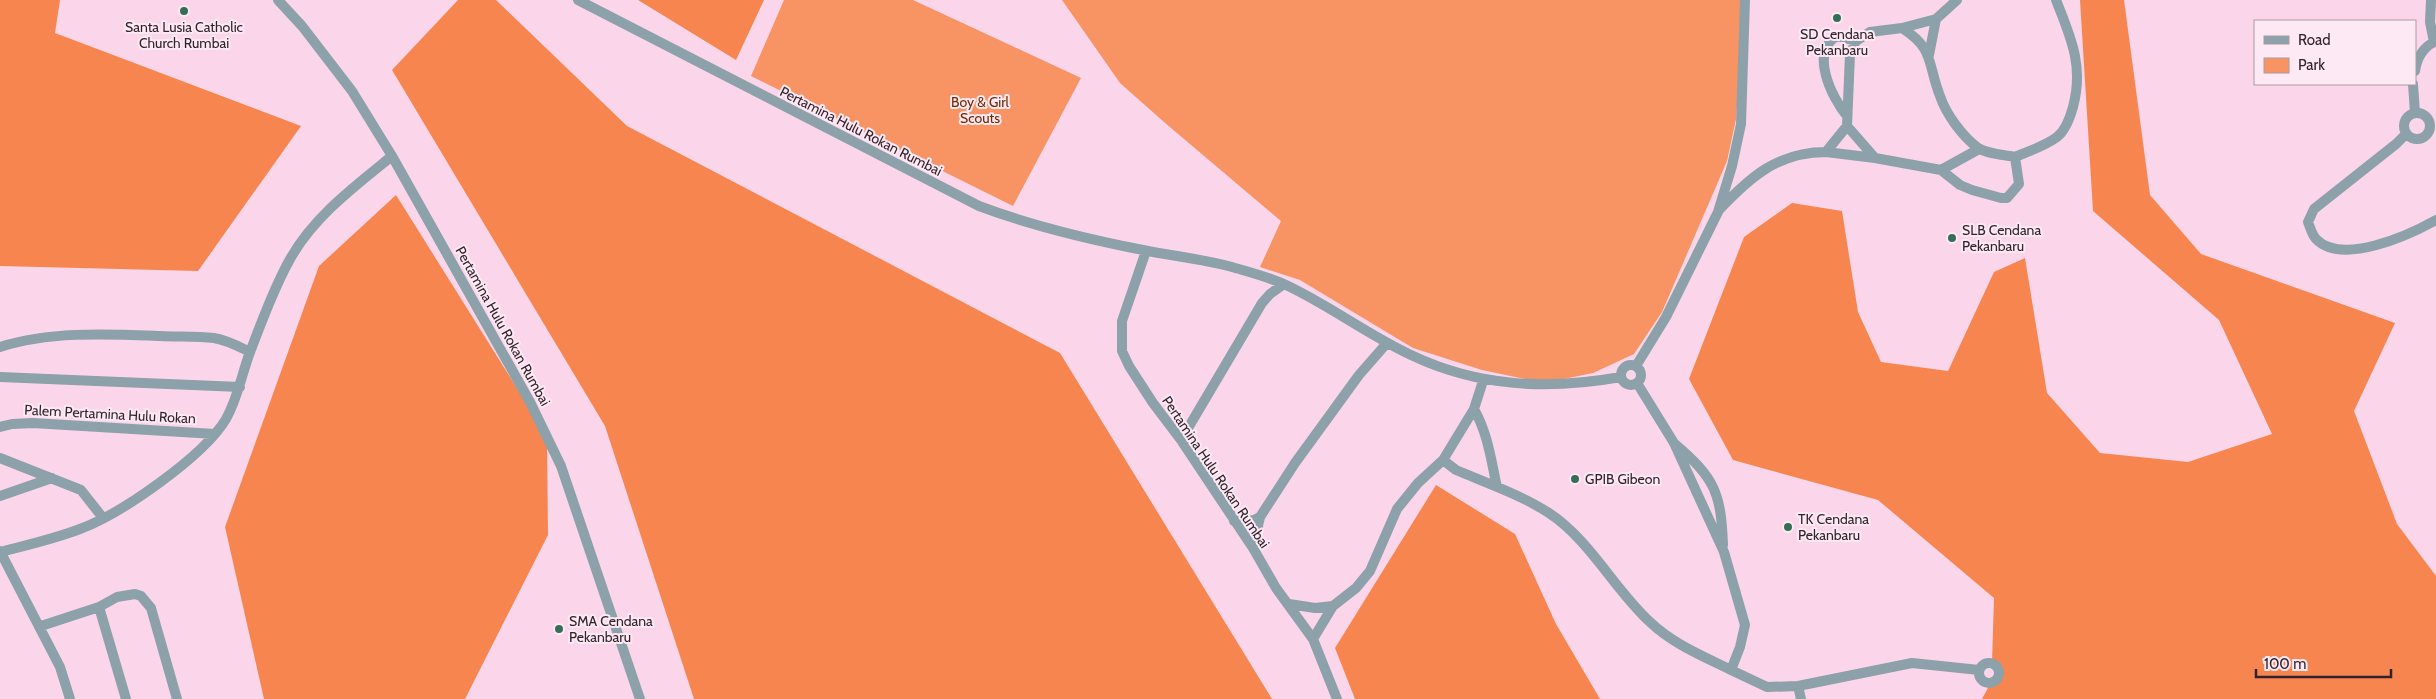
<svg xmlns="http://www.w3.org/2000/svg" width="2436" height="699" font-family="Cabin,sans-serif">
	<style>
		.green { fill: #f89364 }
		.forest { fill: #f7854f }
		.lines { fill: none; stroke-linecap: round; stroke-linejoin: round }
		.minor { stroke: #8ca1a9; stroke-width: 10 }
		.poi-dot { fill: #346e56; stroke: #fce9f3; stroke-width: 2 }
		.labels { text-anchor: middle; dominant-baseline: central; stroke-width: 4; stroke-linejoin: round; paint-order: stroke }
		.poi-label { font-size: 14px; fill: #32222b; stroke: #fce9f3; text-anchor: start }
		.park-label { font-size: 14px; fill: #712a00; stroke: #fce9f3 }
		.street-label { font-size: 14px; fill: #32222b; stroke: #fce9f3 }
	</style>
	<rect width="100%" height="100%" fill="#fbd6ea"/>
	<path class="green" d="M 784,0 L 913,0 L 1081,78 L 1013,206 L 751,76 Z
		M 1062,0 L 1746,0 L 1736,119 L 1727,161 L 1662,312 L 1634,354 L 1593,373 L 1544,383 L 1482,370 L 1413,348 L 1300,280 L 1260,267 L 1281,221 L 1164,122 L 1120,83 Z"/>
	<path class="forest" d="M 0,0 L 60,0 L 55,33 L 301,126 L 198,271 L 0,266 Z
		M 458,0 L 496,0 L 627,126 L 1060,353 L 1272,699 L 694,699 L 605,426 L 392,70 Z
		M 638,0 L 764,0 L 736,60 Z
		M 2080,0 L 2124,0 L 2150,195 L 2201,254 L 2395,323 L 2354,411 L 2397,524 L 2436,576 L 2436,699 L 1982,699 L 1990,684 L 1999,674 L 1992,663 L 1994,598 L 1878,500 L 1733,460 L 1689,379 L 1744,237 L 1792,203 L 1842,211 L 1858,312 L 1881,362 L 1948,371 L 1994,272 L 2025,258 L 2047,393 L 2100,453 L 2188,462 L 2272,434 L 2219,320 L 2093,211 Z
		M 396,195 L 547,436 L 548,535 L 465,699 L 264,699 L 225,527 L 319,266 Z
		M 1436,485 L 1515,534 L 1556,624 L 1600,699 L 1355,699 L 1335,648 Z"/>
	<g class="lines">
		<path class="minor" d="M 278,0 L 302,26 L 352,91 L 392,156 L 530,402 L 561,466 L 640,699
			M 578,0 L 979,206 C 1032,226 1087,239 1143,250 C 1172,256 1203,259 1232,267 C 1249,272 1269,277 1286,285 C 1329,305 1368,335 1411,355 C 1478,387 1548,390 1621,377
			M 2431,0 L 2430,22 L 2434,42
			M 1902,28 C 1935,49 1927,63 1940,96 C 1946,114 1962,136 1978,148 C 1987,154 2005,155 2015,157 C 2029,151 2045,146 2057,137 C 2066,130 2070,118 2073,107 C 2084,66 2071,38 2056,0
			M 1929,55 L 1936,19
			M 2415,71 C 2417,57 2423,47 2436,41
			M 2413,84 L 2415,113
			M2404 126a13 13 0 1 1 26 0a13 13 0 1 1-26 0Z
			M 1847,116 C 1832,98 1809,52 1837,36 L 1856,41
			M 1847,126 L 1875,158
			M 2406,134 L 2396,144 L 2314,209 L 2308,222 C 2310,227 2312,235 2316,239 C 2342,266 2409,235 2436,220
			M 1826,152 L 1875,158 L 1941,170 L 1960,185 L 1972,190 L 2001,198 L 2007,198 L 2019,184 L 2015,157
			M 1941,170 L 1979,149
			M 1719,210 C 1750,177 1778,152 1826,152 L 1847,126 L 1850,54 L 1856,41 L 1870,32 L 1902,28 L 1936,19 L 1957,0
			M 1146,251 L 1122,321 L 1122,351 L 1129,366 L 1153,403 L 1181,440 L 1253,548 L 1276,588 L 1313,639 L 1337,699
			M 0,347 C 49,331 108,334 160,336 C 178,337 196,336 214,338 C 227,340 238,346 250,352
			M1621 375a10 10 0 1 1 20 0a10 10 0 1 1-20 0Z
			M 1636,366 L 1666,317 L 1718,212 L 1732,166 L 1741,124 L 1745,0
			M 0,377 L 240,387
			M 1474,409 C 1488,434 1491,460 1497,487
			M 0,427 L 12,424 L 33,423 L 215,434
			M 1181,440 L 1262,303 L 1270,294 L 1284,284
			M 1675,444 C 1715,478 1721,493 1723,545
			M 0,458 L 81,490 L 103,518
			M 1443,460 L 1456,470 C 1487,483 1521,495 1549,513 C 1590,540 1614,589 1650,622 C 1673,644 1703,656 1731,670 L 1740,647 L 1745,625 L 1724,552 L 1674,443 L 1637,383
			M 0,496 L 52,478
			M 1234,521 L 1254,520 L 1260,517
			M 1253,548 L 1260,517 L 1295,463 L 1359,375 L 1387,343
			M 0,551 L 60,667 L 70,699
			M 0,552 C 27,545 54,539 80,529 C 121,514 204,456 226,419 C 239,396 242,371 252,347 C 263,318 274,288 289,261 C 312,218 355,186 392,156
			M 1289,604 L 1315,608 L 1333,606
			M 99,607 L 126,699
			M 41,626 L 99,607 L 117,597 L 135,594 L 141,596 L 151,608 L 177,699
			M 1313,639 L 1333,606 L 1356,588 L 1370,571 L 1397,509 L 1418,483 L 1443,460 L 1474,409 L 1483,381
			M1979 673a10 10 0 1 1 20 0a10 10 0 1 1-20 0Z
			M 1731,670 L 1767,687 L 1798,686 L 1912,663 L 1979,670
			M 1798,686 L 1801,699"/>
	</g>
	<g class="poi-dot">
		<circle cx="184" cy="11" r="5"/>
		<circle cx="1837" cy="18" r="5"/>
		<circle cx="1952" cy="238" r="5"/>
		<circle cx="1575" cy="479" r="5"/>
		<circle cx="1788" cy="527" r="5"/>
		<circle cx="559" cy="629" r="5"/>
	</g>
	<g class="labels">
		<g class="poi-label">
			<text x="184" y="27" text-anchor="middle">Santa Lusia Catholic<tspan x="184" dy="16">Church Rumbai</tspan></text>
			<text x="1837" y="34" text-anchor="middle">SD Cendana<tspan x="1837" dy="16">Pekanbaru</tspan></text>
			<text x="1962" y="230">SLB Cendana<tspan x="1962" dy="16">Pekanbaru</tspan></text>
			<text x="1585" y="479">GPIB Gibeon</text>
			<text x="1798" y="519">TK Cendana<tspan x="1798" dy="16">Pekanbaru</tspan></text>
			<text x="569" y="621">SMA Cendana<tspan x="569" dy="16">Pekanbaru</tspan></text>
		</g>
		<g class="park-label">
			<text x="980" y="102">Boy &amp; Girl<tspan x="980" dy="16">Scouts</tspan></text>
		</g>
		<g class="street-label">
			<text transform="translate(861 131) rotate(27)">Pertamina Hulu Rokan Rumbai</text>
			<text transform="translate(503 326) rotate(61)">Pertamina Hulu Rokan Rumbai</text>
			<text transform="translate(110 414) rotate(3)">Palem Pertamina Hulu Rokan</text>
			<text transform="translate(1216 472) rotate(56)">Pertamina Hulu Rokan Rumbai</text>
		</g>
	</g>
	<rect x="2254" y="20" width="162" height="65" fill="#fce9f3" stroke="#ab99a3"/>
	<rect x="2264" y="36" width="25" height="8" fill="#8ca1a9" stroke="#ab99a3"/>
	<text x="2298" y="45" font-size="15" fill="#32222b">Road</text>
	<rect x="2264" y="58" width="25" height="15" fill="#f89364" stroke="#ab99a3"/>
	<text x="2298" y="70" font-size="15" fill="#32222b">Park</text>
	<path d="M2256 669v8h135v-8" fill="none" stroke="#32222b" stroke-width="2.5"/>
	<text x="2264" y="669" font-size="15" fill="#32222b" stroke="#fce9f3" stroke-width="4" paint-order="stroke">100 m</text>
</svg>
